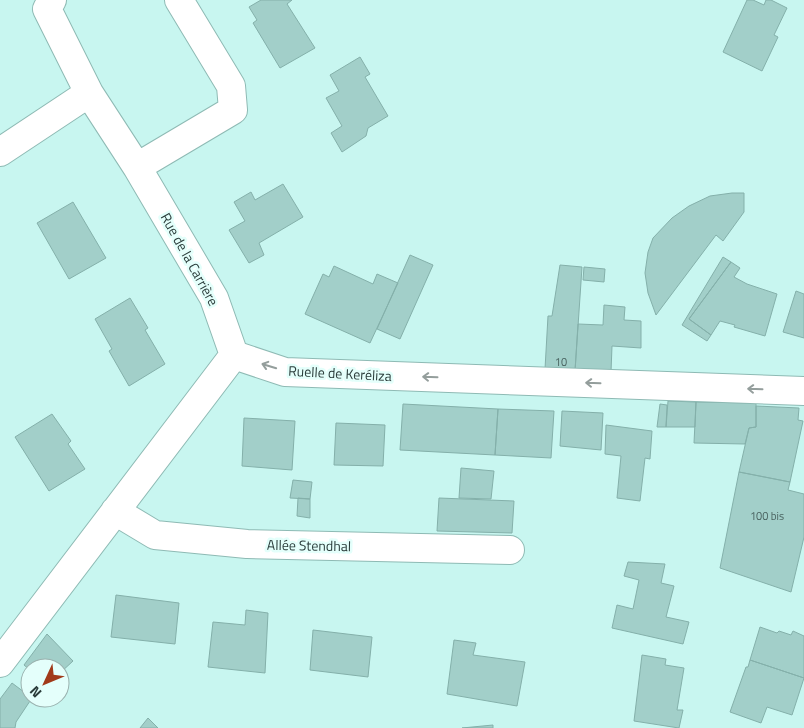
<svg xmlns="http://www.w3.org/2000/svg" width="804" height="728" font-family="'Titillium Web',sans-serif">
	<style>
		.building { fill: #a2cfc9; stroke: #84b0aa }
		.lines { fill: none; stroke-linecap: round; stroke-linejoin: round }
		.minor-casing { stroke: #8ebab4; stroke-width: 30 }
		.minor { stroke: #fff; stroke-width: 28 }
		.oneway { stroke: #949e9c }
		.labels { text-anchor: middle; dominant-baseline: central; stroke-width: 5; stroke-linejoin: round; paint-order: stroke }
		.number-label { font-size: 11px; fill: #48615e }
		.street-label { font-size: 14px; fill: #2a3c3a; stroke: #e4fffb }
	</style>
	<rect width="100%" height="100%" fill="#c8f6f0"/>
	<path class="building" d="M 261,0 L 292,0 L 287,4 L 315,48 L 280,68 L 253,23 L 257,20 L 249,7 Z
		M 747,0 L 753,0 L 764,5 L 766,0 L 771,0 L 787,8 L 774,35 L 778,37 L 762,71 L 723,52 Z
		M 360,57 L 370,74 L 365,77 L 388,116 L 368,128 L 366,136 L 342,152 L 331,133 L 342,126 L 326,98 L 339,91 L 330,75 Z
		M 283,184 L 303,217 L 259,243 L 264,255 L 249,263 L 229,230 L 245,221 L 234,202 L 251,192 L 255,200 Z
		M 732,193 L 744,193 L 744,212 L 723,241 L 716,235 L 656,315 L 648,293 L 645,273 L 648,252 L 653,238 L 672,218 L 689,206 L 710,196 Z
		M 73,202 L 106,258 L 69,279 L 37,223 Z
		M 410,255 L 433,265 L 400,339 L 377,329 Z
		M 723,257 L 731,262 L 689,319 L 711,335 L 707,341 L 682,325 Z
		M 731,262 L 740,268 L 734,277 L 747,284 L 777,294 L 765,336 L 734,327 L 735,325 L 720,321 L 711,335 L 689,319 Z
		M 560,265 L 582,267 L 575,371 L 545,369 L 548,316 L 552,316 Z
		M 334,266 L 373,284 L 377,274 L 398,283 L 370,343 L 305,314 L 323,274 L 329,277 Z
		M 584,267 L 605,269 L 604,282 L 583,280 Z
		M 796,291 L 804,294 L 804,338 L 783,332 Z
		M 130,298 L 148,328 L 145,330 L 165,364 L 129,386 L 109,351 L 112,349 L 95,319 Z
		M 604,305 L 625,307 L 624,320 L 641,321 L 641,348 L 612,346 L 611,372 L 575,371 L 578,324 L 603,325 Z
		M 668,401 L 696,402 L 695,427 L 666,427 Z
		M 696,402 L 756,403 L 756,427 L 749,428 L 745,444 L 694,443 Z
		M 403,404 L 498,409 L 495,455 L 400,450 Z
		M 660,404 L 667,405 L 666,427 L 657,427 Z
		M 756,406 L 799,408 L 798,420 L 803,421 L 790,482 L 739,472 L 749,428 L 756,427 Z
		M 498,409 L 554,411 L 551,458 L 495,455 Z
		M 562,411 L 603,413 L 601,450 L 560,446 Z
		M 52,414 L 71,441 L 68,444 L 85,469 L 49,491 L 15,437 Z
		M 244,418 L 295,421 L 292,470 L 242,466 Z
		M 336,423 L 385,425 L 383,466 L 334,465 Z
		M 606,425 L 652,431 L 650,459 L 645,458 L 640,501 L 617,498 L 621,456 L 605,454 Z
		M 461,468 L 494,471 L 491,499 L 459,498 Z
		M 739,472 L 790,482 L 788,490 L 804,494 L 804,537 L 791,592 L 720,568 Z
		M 293,480 L 312,482 L 310,499 L 290,498 Z
		M 298,498 L 310,499 L 310,518 L 297,516 Z
		M 439,498 L 514,501 L 512,533 L 437,531 Z
		M 628,562 L 665,564 L 661,583 L 674,586 L 666,617 L 689,622 L 683,644 L 612,628 L 617,605 L 633,609 L 639,580 L 624,576 Z
		M 116,595 L 179,603 L 175,644 L 111,637 Z
		M 246,610 L 268,613 L 265,673 L 208,667 L 213,622 L 245,625 Z
		M 760,627 L 777,633 L 779,631 L 791,635 L 793,631 L 804,636 L 804,678 L 750,660 Z
		M 313,630 L 372,637 L 368,677 L 310,670 Z
		M 47,634 L 73,661 L 60,673 L 60,668 L 30,668 L 30,670 L 24,665 Z
		M 454,640 L 476,643 L 473,655 L 525,662 L 517,706 L 447,694 Z
		M 642,655 L 666,659 L 665,665 L 684,668 L 677,710 L 683,710 L 679,728 L 634,721 Z
		M 750,660 L 804,678 L 792,715 L 767,707 L 761,723 L 730,712 L 746,667 L 748,667 Z
		M 12,683 L 32,698 L 16,722 L 15,728 L 0,728 L 0,699 Z
		M 148,718 L 158,728 L 140,728 Z
		M 493,725 L 493,728 L 462,728 Z"/>
	<g class="lines">
		<defs>
			<path id="minor" d="M 52,0 L 47,9 L 89,93 L 137,167 L 233,110 L 231,86 L 179,0
				M 0,152 L 89,93
				M 137,167 L 214,298 L 234,355
				M 234,355 L 285,372 L 804,391
				M 115,511 L 155,535 L 247,544 L 510,550
				M 0,663 L 234,355"/>
		</defs>
		<use href="#minor" class="minor-casing"/>
		<use href="#minor" class="minor"/>
	</g>
	<defs><path id="oneway-shaft" d="M-6 0H5M1.5-3L5.5 0L1.5 3" fill="none" stroke-width="1.6" stroke-linecap="round" stroke-linejoin="round" transform="scale(1.25)"/></defs>
	<g class="oneway">
		<use href="#oneway-shaft" transform="translate(269 366) rotate(-163)"/>
		<use href="#oneway-shaft" transform="translate(430 377) rotate(-178)"/>
		<use href="#oneway-shaft" transform="translate(593 383) rotate(-178)"/>
		<use href="#oneway-shaft" transform="translate(755 389) rotate(-178)"/>
	</g>
	<g class="labels">
		<g class="number-label">
			<text x="561" y="362">10</text>
			<text x="767" y="516">100 bis</text>
		</g>
		<g class="street-label">
			<text transform="translate(190 259) rotate(61)">Rue de la Carrière</text>
			<text transform="translate(340 373) rotate(3)">Ruelle de Keréliza</text>
			<text transform="translate(309 545) rotate(1)">Allée Stendhal</text>
		</g>
	</g>
	<g transform="translate(45 683) rotate(226)"><circle r="24" fill="#e4fffb" stroke="#9ab1ae"/>
	<path d="M0-4L9 19L0 12L-9 19Z" fill="#a13a1a"/>
	<text y="-8" font-size="14" font-weight="bold" text-anchor="middle" fill="#2a3c3a">N</text>
	</g>
</svg>
